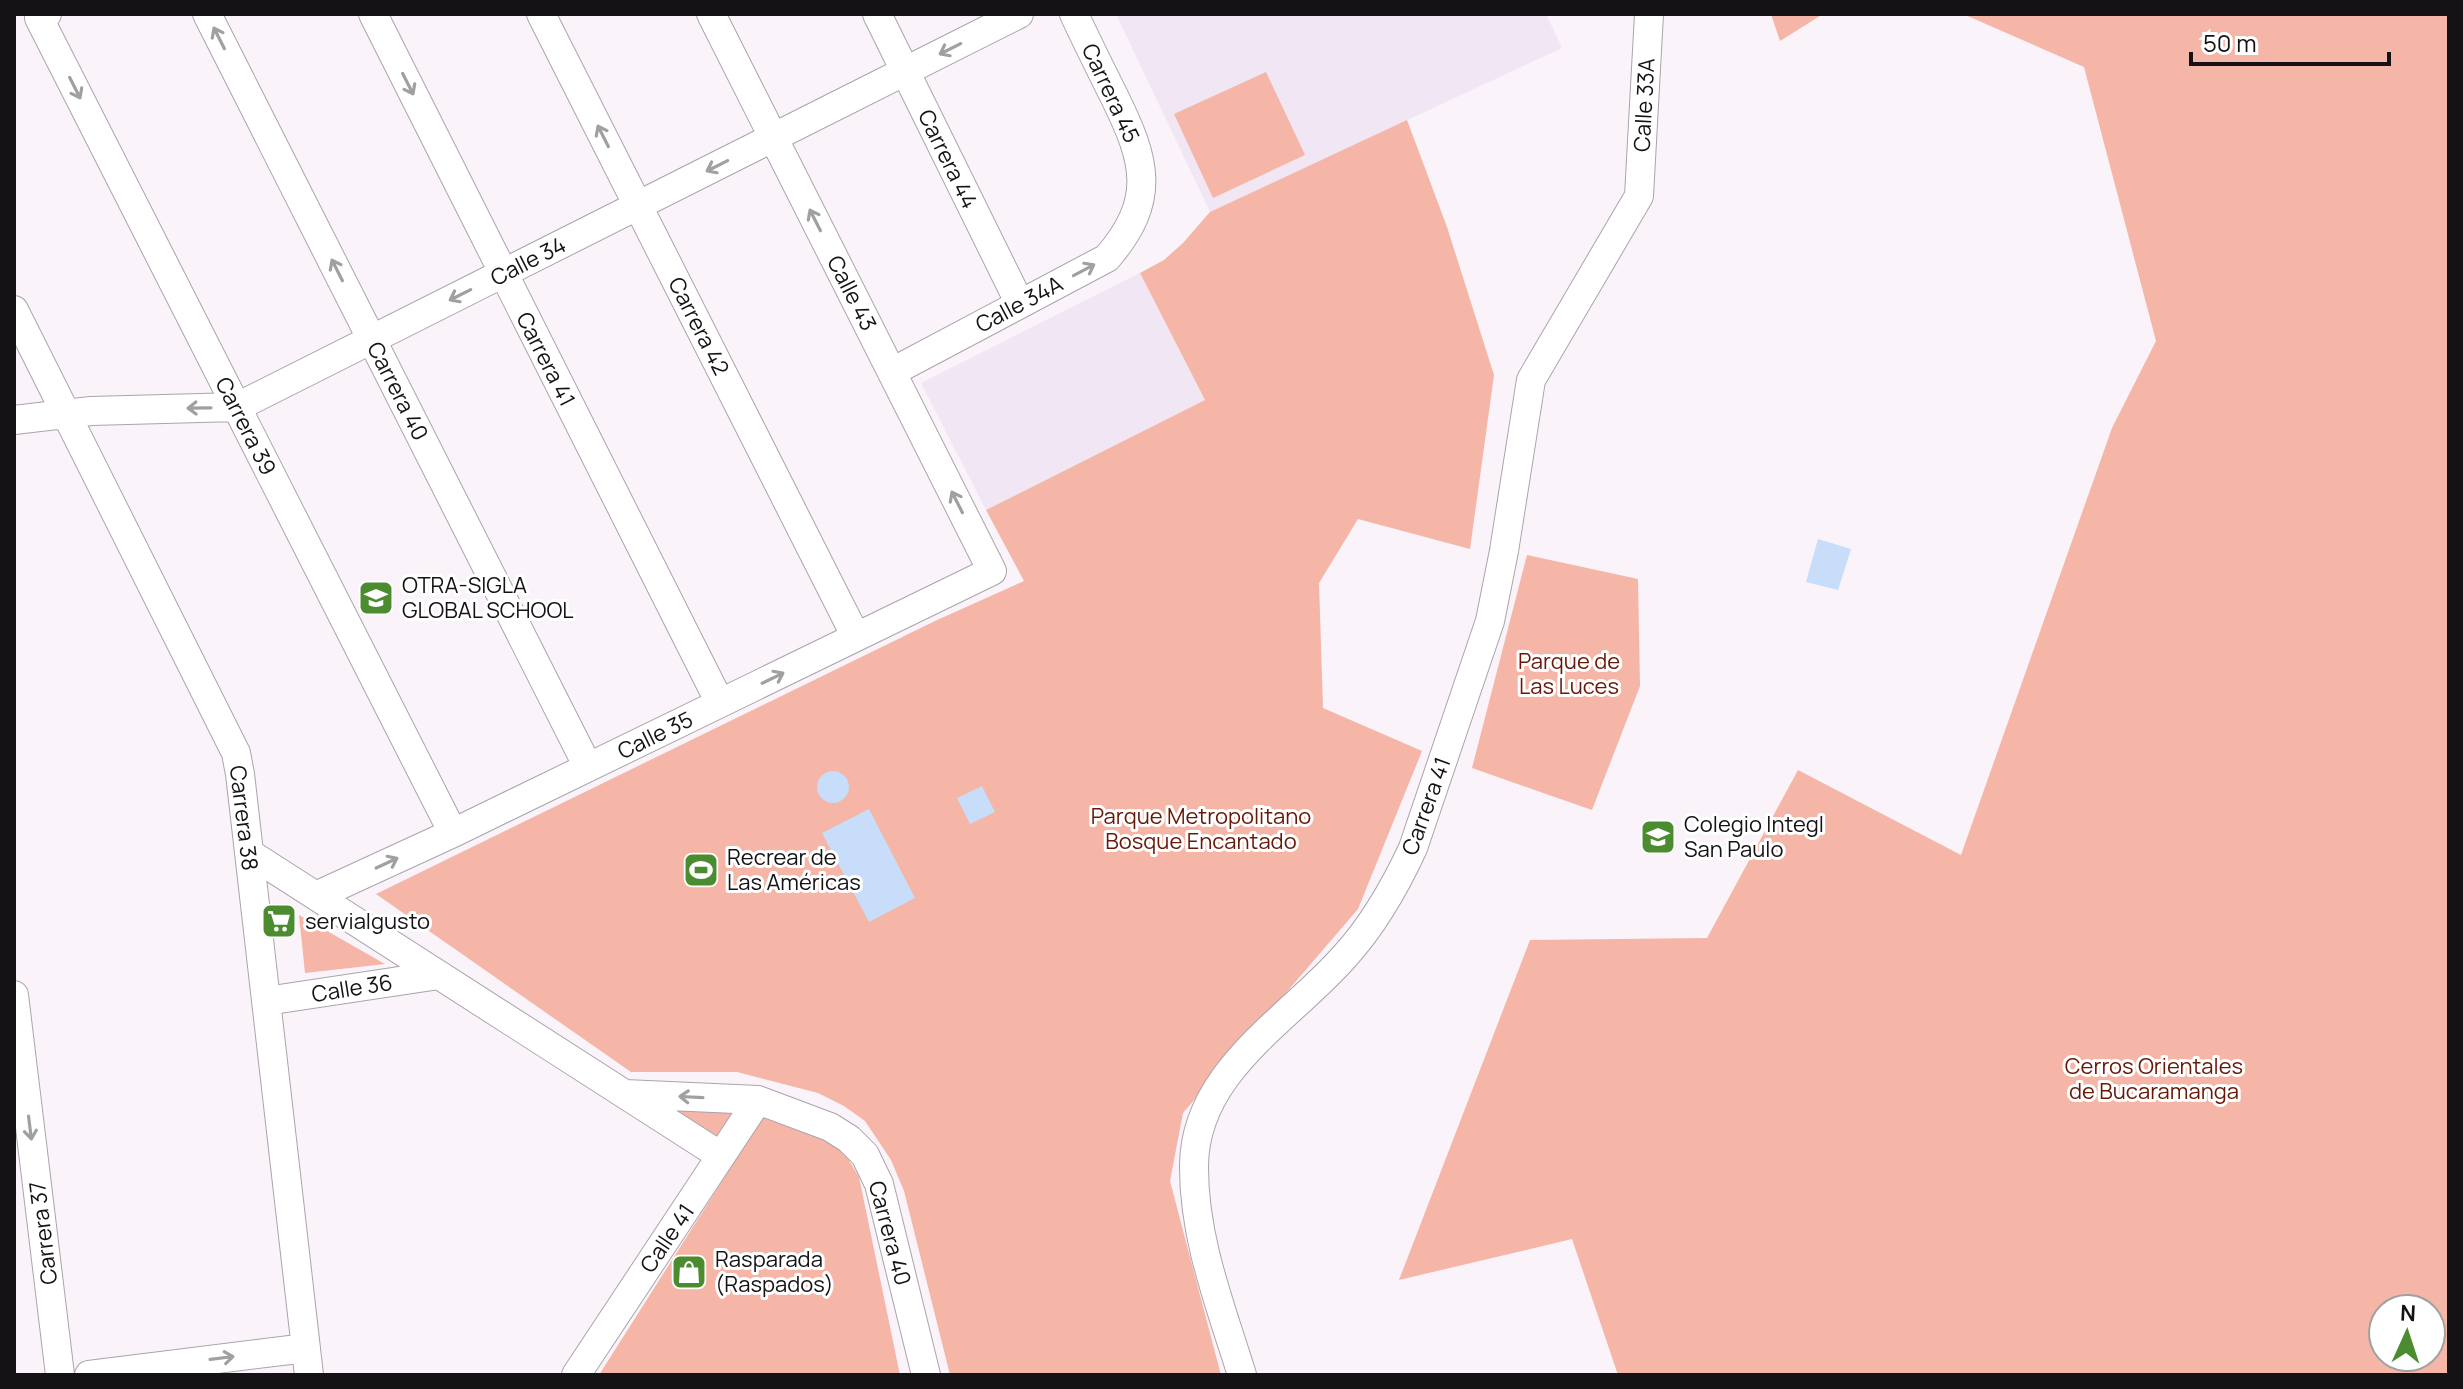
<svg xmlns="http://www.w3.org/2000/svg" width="2463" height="1389" font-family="Manrope,sans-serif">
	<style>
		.built { fill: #f1e6f3 }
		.green { fill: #f5b5a7; fill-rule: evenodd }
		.water { fill: #c7ddf9 }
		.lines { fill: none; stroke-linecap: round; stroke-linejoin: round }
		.minor-casing { stroke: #aaa4ab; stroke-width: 30 }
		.minor { stroke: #fff; stroke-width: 28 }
		.oneway { stroke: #a1a0a1 }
		.labels { text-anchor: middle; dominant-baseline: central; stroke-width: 6; stroke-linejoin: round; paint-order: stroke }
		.street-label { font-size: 22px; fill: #141214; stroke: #fff }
		.poi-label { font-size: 22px; fill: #141214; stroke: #fff; text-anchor: start }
		.park-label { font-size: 22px; fill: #671808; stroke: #fff }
	</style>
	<rect width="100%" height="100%" fill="#faf3fa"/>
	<path class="built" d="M 1116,14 L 1546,14 L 1562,48 L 1210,212 Z
		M 1140,273 L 1205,400 L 986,510 L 921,383 Z"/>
	<path class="green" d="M 1771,14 L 1823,14 L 1780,41 Z
		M 1963,14 L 2449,14 L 2449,1375 L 1618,1375 L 1572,1239 L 1399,1280 L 1530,940 L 1707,938 L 1798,770 L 1961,855 L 2112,428 L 2156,341 L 2084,67 ZM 2383,1309 L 2431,1309 L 2431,1357 L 2383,1357 Z
		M 1266,72 L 1305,155 L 1213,198 L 1174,114 Z
		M 1407,120 L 1447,227 L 1494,375 L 1470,549 L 1358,519 L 1319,583 L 1323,708 L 1422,751 L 1358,909 L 1183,1113 L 1170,1181 L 1221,1375 L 950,1375 L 904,1191 L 891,1160 L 865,1121 L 844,1106 L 818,1093 L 737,1072 L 631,1072 L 376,894 L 935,621 L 1024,581 L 986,510 L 1205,400 L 1140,273 L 1164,260 L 1183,243 L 1210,212 Z
		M 1527,555 L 1638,579 L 1640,686 L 1592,810 L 1472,768 Z
		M 299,915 L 385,964 L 305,973 Z
		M 667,1109 L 736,1110 L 719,1140 Z
		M 764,1115 L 824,1136 L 843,1150 L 859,1177 L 900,1375 L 599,1375 Z"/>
	<path class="water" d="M 1818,539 L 1851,549 L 1838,590 L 1806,582 Z
		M817 787a16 16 0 1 1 32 0a16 16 0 1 1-32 0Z
		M 982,786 L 995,812 L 970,824 L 957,798 Z
		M 869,809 L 915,898 L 869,922 L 822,833 Z"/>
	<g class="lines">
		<defs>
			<path id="minor" d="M 47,14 L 39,18 L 453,833
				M 207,14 L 588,767
				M 373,14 L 720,703
				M 541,14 L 856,637
				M 877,14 L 1020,304
				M 14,310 L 236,753 L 240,774 L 309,1375
				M 892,372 L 1107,258 C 1157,200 1146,161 1115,98 C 1101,70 1087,42 1074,14
				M 14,420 L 91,411 L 237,407 L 1019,14
				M 249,853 L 721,1156
				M 316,896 L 453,833 L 992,571 L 711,14
				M 14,995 L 60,1375
				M 266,1001 L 439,975
				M 625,1094 L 758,1100 L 830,1127 L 849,1139 L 865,1155 L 879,1184 L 926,1375
				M 89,1375 L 306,1348
				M 576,1375 L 758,1100
				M 1242,1375 C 1221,1307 1194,1240 1194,1168 C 1193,1072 1289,1020 1345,956 C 1374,924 1395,887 1413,848 L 1490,621 L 1504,551 L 1531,380 L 1639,196 L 1649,14"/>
		</defs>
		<use href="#minor" class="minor-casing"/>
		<use href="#minor" class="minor"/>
	</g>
	<defs><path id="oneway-shaft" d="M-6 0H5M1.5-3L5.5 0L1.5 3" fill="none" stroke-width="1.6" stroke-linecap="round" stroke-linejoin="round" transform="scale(2)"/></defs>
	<g class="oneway">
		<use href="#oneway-shaft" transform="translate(219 38) rotate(-117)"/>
		<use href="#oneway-shaft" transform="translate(950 49) rotate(153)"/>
		<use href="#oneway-shaft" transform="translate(408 84) rotate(63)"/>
		<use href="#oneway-shaft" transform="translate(75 88) rotate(63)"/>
		<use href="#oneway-shaft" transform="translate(603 136) rotate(-117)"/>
		<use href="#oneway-shaft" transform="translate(717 166) rotate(153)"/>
		<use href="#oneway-shaft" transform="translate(815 220) rotate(-117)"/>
		<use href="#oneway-shaft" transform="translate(337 270) rotate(-117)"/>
		<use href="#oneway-shaft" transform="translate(1084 270) rotate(-28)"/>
		<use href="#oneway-shaft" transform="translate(460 295) rotate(153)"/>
		<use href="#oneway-shaft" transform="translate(199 408) rotate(179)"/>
		<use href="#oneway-shaft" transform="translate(957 502) rotate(-117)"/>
		<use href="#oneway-shaft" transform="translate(773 678) rotate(-26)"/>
		<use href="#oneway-shaft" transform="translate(387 863) rotate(-25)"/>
		<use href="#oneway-shaft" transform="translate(691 1097) rotate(-177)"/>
		<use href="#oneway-shaft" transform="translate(30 1128) rotate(83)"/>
		<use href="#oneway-shaft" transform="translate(222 1358) rotate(-7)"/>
	</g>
	<defs>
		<symbol id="school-square" viewBox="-11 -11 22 22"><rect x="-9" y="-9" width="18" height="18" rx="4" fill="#4a8c2f" stroke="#fff"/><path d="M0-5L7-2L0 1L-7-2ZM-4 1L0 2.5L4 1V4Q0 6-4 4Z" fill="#fff"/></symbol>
		<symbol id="stadium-square" viewBox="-11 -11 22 22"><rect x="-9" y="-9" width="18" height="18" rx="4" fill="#4a8c2f" stroke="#fff"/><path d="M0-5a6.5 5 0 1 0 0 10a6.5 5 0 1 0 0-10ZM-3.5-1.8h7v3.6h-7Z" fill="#fff"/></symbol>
		<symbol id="supermarket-square" viewBox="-11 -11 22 22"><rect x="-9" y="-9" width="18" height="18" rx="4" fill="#4a8c2f" stroke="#fff"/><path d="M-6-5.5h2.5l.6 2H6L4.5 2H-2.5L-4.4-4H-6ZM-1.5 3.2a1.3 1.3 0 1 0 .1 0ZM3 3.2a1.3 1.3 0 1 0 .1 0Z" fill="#fff"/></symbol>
		<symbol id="shop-square" viewBox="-11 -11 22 22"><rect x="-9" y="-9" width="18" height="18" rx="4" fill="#4a8c2f" stroke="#fff"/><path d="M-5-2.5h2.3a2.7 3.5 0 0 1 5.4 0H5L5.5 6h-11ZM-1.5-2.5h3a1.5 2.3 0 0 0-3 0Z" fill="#fff"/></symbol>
	</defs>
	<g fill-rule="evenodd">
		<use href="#school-square" x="356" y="578" width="40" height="40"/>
		<use href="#school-square" x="1638" y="817" width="40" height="40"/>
		<use href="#stadium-square" x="681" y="850" width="40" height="40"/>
		<use href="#supermarket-square" x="259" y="901" width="40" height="40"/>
		<use href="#shop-square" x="669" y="1252" width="40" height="40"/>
	</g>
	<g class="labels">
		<g class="street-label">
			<text transform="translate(1111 93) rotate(65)">Carrera 45</text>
			<text transform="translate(1644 105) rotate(-87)">Calle 33A</text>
			<text transform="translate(948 159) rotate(64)">Carrera 44</text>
			<text transform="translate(528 261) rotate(-27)">Calle 34</text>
			<text transform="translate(852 293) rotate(63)">Calle 43</text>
			<text transform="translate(1019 304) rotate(-28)">Calle 34A</text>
			<text transform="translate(699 326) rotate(63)">Carrera 42</text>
			<text transform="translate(546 359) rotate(63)">Carrera 41</text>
			<text transform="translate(398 391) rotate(63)">Carrera 40</text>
			<text transform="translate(246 426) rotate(63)">Carrera 39</text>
			<text transform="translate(655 735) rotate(-26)">Calle 35</text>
			<text transform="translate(1426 806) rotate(-70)">Carrera 41</text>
			<text transform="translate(244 818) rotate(83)">Carrera 38</text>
			<text transform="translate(352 988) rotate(-9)">Calle 36</text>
			<text transform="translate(43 1233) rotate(-97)">Carrera 37</text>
			<text transform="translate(890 1233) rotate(75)">Carrera 40</text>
			<text transform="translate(667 1238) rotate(-56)">Calle 41</text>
		</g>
		<g class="poi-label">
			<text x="402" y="585">OTRA-SIGLA<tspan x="402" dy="25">GLOBAL SCHOOL</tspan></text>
			<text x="1684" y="824">Colegio Integl<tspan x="1684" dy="25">San Paulo</tspan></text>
			<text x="727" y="857">Recrear de<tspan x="727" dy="25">Las Américas</tspan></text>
			<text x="305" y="921">servialgusto</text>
			<text x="715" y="1259">Rasparada<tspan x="715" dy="25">(Raspados)</tspan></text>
		</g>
		<g class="park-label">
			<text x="1569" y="661">Parque de<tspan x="1569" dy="25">Las Luces</tspan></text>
			<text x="1201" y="816">Parque Metropolitano<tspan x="1201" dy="25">Bosque Encantado</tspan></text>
			<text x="2154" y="1066">Cerros Orientales<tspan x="2154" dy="25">de Bucaramanga</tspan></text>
		</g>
	</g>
	<rect width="2463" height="1389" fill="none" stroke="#141214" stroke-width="32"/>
	<g transform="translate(2407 1333) rotate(3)"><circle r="38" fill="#ffffff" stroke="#a1a0a1" stroke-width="2"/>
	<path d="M0-6L14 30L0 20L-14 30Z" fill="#4a8c2f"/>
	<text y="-12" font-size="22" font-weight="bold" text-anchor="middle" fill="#141214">N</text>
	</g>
	<path d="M2191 52v12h198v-12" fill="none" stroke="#141214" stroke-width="4"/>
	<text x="2203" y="52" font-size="24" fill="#141214" stroke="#ffffff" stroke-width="6" paint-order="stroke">50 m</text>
</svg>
